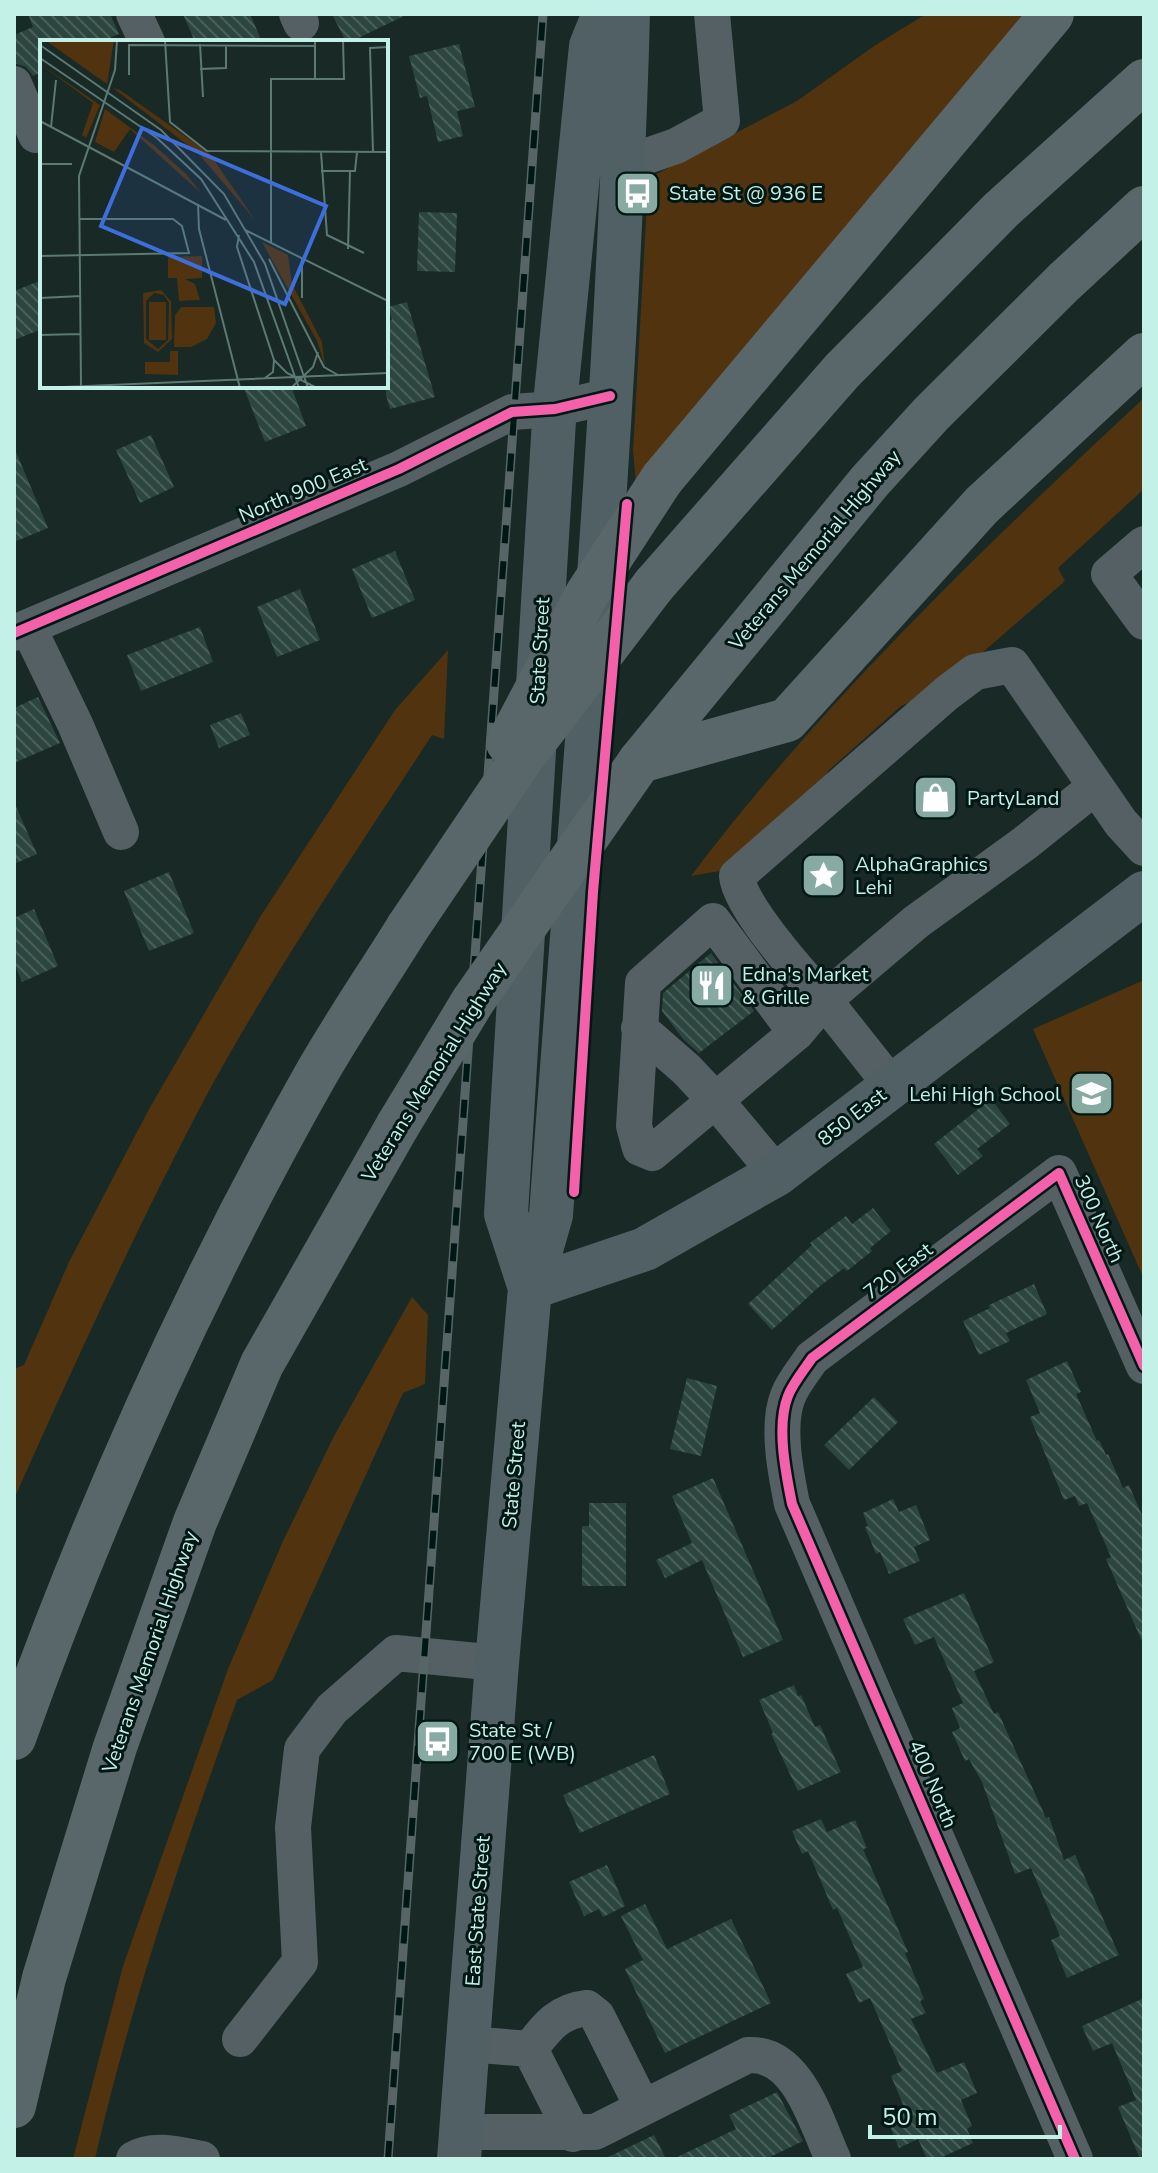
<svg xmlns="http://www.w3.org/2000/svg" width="1158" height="2173" font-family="'Nunito Sans',sans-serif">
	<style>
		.grass { fill: #51330f }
		.building { fill: url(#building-back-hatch) }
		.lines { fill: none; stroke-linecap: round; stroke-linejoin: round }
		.minor { stroke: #546064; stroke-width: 36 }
		.major { stroke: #516064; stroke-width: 44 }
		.highway { stroke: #59666a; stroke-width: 44 }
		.rail-casing { stroke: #586566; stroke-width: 9 }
		.rail { stroke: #001814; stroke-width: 6; stroke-dasharray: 18; stroke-linecap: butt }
		.highway-bridge { stroke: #59666a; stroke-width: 44 }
		.cycleway-casing { stroke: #001814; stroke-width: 15 }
		.cycleway { stroke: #f560ab; stroke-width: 10 }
		.labels { text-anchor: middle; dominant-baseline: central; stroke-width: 6; stroke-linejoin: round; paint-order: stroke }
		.poi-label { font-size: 20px; fill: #c3f0e7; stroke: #001814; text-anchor: start }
		.street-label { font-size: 20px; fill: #c3f0e7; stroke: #001814 }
		.inset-road { fill: none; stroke: #5c7973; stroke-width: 2 }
		.view { fill: #3e6edb; fill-opacity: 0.15; stroke: #3e6edb; stroke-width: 4 }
		.inset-edge { fill: none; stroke: #c3f0e7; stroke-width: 4 }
	</style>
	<defs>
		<pattern id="building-back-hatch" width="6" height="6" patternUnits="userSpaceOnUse" patternTransform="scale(2)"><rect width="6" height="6" fill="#2c453e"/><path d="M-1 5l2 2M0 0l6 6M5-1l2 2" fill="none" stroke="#49605a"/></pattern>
	</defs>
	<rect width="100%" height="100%" fill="#182926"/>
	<path class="grass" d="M 926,14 L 1029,14 L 636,485 L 633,450 L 648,185 L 651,177 L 797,101 L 874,46 Z
		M 1144,398 L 1144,489 L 1058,568 L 1065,581 L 938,691 L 901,706 L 828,771 L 815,798 L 731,869 L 691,876 C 824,700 983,548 1144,398 Z
		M 448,650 L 444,739 L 432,735 C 354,855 272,974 204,1100 C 135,1231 74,1365 14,1499 L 14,1369 L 24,1365 L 69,1262 L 148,1111 L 260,917 L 395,710 Z
		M 1144,980 L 1144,1279 L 1033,1029 Z
		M 412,1297 L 428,1315 L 425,1384 L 403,1393 L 273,1680 L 237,1700 C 183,1851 131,2002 95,2159 L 73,2159 L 123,1966 L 228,1669 L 283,1541 L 334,1436 Z"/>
	<path class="building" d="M 28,14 L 110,14 L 119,34 L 100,42 L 42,42 L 42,72 L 33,76 L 26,67 L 14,63 L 14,35 L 33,27 Z
		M 183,14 L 250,14 L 262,42 L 195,42 Z
		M 332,14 L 408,14 L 350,42 L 346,42 Z
		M 459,44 L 475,107 L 457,111 L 463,136 L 438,142 L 427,96 L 420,98 L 409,56 Z
		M 419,212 L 457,213 L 455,272 L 417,271 Z
		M 42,280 L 42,329 L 14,340 L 14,291 Z
		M 407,302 L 435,397 L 390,409 L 386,395 L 386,322 L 392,320 L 388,307 Z
		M 243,386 L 291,386 L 306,426 L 265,442 Z
		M 151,435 L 174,487 L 140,503 L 116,450 Z
		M 14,447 L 48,528 L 14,542 Z
		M 395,551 L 415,600 L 372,618 L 352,569 Z
		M 300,589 L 320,640 L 277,657 L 257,607 Z
		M 200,627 L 213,662 L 141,691 L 127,655 Z
		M 38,697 L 60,743 L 14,763 L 14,708 Z
		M 241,713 L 250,735 L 219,748 L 210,725 Z
		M 14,802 L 37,854 L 14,864 Z
		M 169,872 L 194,933 L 149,951 L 124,891 Z
		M 34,909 L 58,966 L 22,982 L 14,963 L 14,918 Z
		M 711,953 L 754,1011 L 699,1053 L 683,1039 L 662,1011 L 663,993 Z
		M 991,1099 L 1010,1124 L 977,1149 L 983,1156 L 958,1175 L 934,1144 Z
		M 873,1208 L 891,1231 L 870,1248 L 872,1251 L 847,1271 L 844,1268 L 820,1286 L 772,1330 L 748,1304 L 812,1245 L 810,1243 L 846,1216 L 852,1224 Z
		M 1034,1284 L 1047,1314 L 1006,1333 L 1010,1341 L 979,1355 L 963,1321 L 990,1308 L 989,1305 Z
		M 1067,1361 L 1081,1392 L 1076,1394 L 1097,1441 L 1099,1440 L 1106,1455 L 1108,1454 L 1123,1488 L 1129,1485 L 1144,1520 L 1144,1646 L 1106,1559 L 1111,1557 L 1087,1503 L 1079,1506 L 1075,1496 L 1064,1500 L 1030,1417 L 1040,1413 L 1026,1380 Z
		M 687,1378 L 717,1386 L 701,1456 L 670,1449 Z
		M 874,1397 L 898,1422 L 849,1470 L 824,1445 Z
		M 713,1478 L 783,1640 L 743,1657 L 702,1560 L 665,1578 L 656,1560 L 692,1543 L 672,1496 Z
		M 893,1499 L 899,1512 L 916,1505 L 930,1540 L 914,1547 L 920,1561 L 889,1574 L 880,1552 L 876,1554 L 865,1527 L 868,1526 L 863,1513 Z
		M 589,1503 L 626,1503 L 626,1586 L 582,1586 L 582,1526 L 589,1526 Z
		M 964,1593 L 994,1662 L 974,1671 L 994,1714 L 998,1712 L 1046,1818 L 1049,1817 L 1064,1860 L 1075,1855 L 1119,1955 L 1067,1978 L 1051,1940 L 1060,1936 L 1031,1868 L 1015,1874 L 982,1782 L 969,1759 L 965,1761 L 952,1732 L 960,1728 L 952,1708 L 963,1703 L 934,1637 L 915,1645 L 903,1619 Z
		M 794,1685 L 798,1696 L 801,1695 L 815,1727 L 820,1725 L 841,1772 L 798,1791 L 771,1734 L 773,1733 L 759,1700 Z
		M 654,1755 L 670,1794 L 580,1833 L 563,1795 Z
		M 821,1819 L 827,1832 L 855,1820 L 867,1848 L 863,1849 L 908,1952 L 905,1953 L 924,1999 L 920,2001 L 926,2013 L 911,2019 L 937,2073 L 964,2062 L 977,2093 L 961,2100 L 972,2126 L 967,2129 L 973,2143 L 938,2159 L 927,2159 L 918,2139 L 899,2148 L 886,2117 L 905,2109 L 891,2076 L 902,2071 L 870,1998 L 859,2003 L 846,1974 L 863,1967 L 837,1908 L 833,1910 L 808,1851 L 802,1854 L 792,1831 Z
		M 607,1865 L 625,1906 L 603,1917 L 599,1909 L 584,1916 L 569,1882 Z
		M 645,1904 L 667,1949 L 731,1919 L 771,2003 L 665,2053 L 625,1969 L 643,1960 L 621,1916 Z
		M 1144,1998 L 1144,2159 L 1140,2159 L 1118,2107 L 1136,2100 L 1112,2043 L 1093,2051 L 1082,2026 Z
		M 777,2092 L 803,2141 L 766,2159 L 673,2159 L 736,2129 L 729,2115 Z
		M 654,2135 L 666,2159 L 604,2159 Z"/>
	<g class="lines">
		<path class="minor" d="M 134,14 L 147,42
			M 297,14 L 301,23
			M 14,84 L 36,135
			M 624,164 L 676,146 L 722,121 L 712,14
			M 1144,544 L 1109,574 L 1144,622
			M 28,627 L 75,724 L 121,832
			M 14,633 L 399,469 L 512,412 L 555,409 L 610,396
			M 639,1028 L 687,1070 L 716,1101 L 777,1174
			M 796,1033 L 713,921 L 643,983 L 634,1126 L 640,1148 L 652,1153 L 796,1033 L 824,1000 C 802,976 739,906 737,876 L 947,693 L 975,672 L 1012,665 L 1121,823 L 1144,848
			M 892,1086 L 824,1000 L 916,922 L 1025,843 L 1095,787
			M 240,2039 L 300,1962 L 293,1827 L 302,1749 L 332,1709 L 396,1653 L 497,1663
			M 468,2044 L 530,2049 L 573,2134
			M 530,2049 C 546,2028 558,2011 587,2008 L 597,2016 L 643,2108
			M 461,2132 L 595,2132 L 748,2055 C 798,2052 816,2122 833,2159
			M 134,2159 C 154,2147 181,2155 202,2159
			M 1075,2159 L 792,1504 C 786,1474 776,1426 788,1396 C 793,1383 804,1370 812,1358 L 1059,1173 L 1144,1366"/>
		<path class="major" d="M 530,1288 L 506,1214 L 555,404 L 591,46 L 604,14
			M 530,1288 L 645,1249 L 777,1174 L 1144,893
			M 459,2159 L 497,1663 L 530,1288 L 551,1215 C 580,815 617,415 628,14"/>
		<path class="highway" d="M 662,479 L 1052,14
			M 654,585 L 842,371 L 1001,210 L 1144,81
			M 640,761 L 870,481 L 932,413 L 1064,282 L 1144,208
			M 640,761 L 787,720 L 982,505 L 1144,355
			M 14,1738 C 96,1509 195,1288 315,1076 C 344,1025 377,977 408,927
			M 14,2106 L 44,1978 L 115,1747 L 195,1522 L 262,1364 L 398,1125"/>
		<defs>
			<path id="rail" d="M 388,2159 L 543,14"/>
		</defs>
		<use href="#rail" class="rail-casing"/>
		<use href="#rail" class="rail"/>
		<path class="highway-bridge" d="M 508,743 L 587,594 L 662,479
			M 408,927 L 522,758 L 654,585
			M 398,1125 L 473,1001 L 640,761"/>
		<defs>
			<path id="cycleway" d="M 14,633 L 399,469 L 512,412 L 555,409 L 610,396
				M 574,1192 L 593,892 L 627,504
				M 1075,2159 L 792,1504 C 786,1474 776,1426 788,1396 C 793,1383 804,1370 812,1358 L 1059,1173 L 1144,1366"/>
		</defs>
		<use href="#cycleway" class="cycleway-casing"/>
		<use href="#cycleway" class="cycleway"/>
	</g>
	<defs>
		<symbol id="bus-square" viewBox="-11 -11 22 22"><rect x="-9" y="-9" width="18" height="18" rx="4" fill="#87aaa3" stroke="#001814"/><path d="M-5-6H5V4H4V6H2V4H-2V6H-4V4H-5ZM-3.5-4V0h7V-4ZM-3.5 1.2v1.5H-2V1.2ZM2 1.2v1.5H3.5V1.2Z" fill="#fff"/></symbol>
		<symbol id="shop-square" viewBox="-11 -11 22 22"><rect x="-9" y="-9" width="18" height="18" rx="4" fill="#87aaa3" stroke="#001814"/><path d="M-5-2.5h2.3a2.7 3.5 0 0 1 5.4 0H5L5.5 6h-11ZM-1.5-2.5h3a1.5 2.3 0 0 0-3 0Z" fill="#fff"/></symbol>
		<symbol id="sight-square" viewBox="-11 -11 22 22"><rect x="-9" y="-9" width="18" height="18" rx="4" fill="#87aaa3" stroke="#001814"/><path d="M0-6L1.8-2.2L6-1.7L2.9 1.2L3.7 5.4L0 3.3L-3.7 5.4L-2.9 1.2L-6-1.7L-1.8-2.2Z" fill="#fff"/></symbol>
		<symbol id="restaurant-square" viewBox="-11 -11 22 22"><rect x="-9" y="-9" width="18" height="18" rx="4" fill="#87aaa3" stroke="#001814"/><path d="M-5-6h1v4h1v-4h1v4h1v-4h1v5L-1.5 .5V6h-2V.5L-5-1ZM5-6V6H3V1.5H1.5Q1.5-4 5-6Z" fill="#fff"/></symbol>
		<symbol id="school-square" viewBox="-11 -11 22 22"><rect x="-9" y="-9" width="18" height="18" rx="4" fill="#87aaa3" stroke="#001814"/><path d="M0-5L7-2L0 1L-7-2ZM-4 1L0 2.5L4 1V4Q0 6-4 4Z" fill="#fff"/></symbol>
	</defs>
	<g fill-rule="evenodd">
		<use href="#bus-square" x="612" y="168" width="51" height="51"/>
		<use href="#shop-square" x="910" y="772" width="51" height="51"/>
		<use href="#sight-square" x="798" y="850" width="51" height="51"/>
		<use href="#restaurant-square" x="686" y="960" width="51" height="51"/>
		<use href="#school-square" x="1066" y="1068" width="51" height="51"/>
		<use href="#bus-square" x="412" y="1716" width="51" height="51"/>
	</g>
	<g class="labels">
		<g class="poi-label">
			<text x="669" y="193">State St @ 936 E</text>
			<text x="967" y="798">PartyLand</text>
			<text x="855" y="864">AlphaGraphics<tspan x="855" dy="23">Lehi</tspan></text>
			<text x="742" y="974">Edna's Market<tspan x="742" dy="23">&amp; Grille</tspan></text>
			<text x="1061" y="1094" text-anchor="end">Lehi High School</text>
			<text x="469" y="1730">State St /<tspan x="469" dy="23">700 E (WB)</tspan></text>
		</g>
		<g class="street-label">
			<text transform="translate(303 490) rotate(-23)">North 900 East</text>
			<text transform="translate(815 550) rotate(-50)">Veterans Memorial Highway</text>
			<text transform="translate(540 651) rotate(-87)">State Street</text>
			<text transform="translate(434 1072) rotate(-58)">Veterans Memorial Highway</text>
			<text transform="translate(852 1117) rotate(-38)">850 East</text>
			<text transform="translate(1099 1219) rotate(66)">300 North</text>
			<text transform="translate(898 1271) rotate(-37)">720 East</text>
			<text transform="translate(514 1475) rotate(-85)">State Street</text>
			<text transform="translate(150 1652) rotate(-71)">Veterans Memorial Highway</text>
			<text transform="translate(933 1784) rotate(67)">400 North</text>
			<text transform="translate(478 1911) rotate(-86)">East State Street</text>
		</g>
	</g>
	<g transform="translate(40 40)">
		<rect width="348" height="348" fill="#182926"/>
		<path d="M 5,0 L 74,0 L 67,44 L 40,25 ZM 0,24 L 60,65 L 46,98 L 42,95 L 53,63 ZM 73,48 L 80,50 L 170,114 L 215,180 L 158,113 ZM 65,69 L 115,106 L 146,134 L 162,154 L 90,89 L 74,112 L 55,102 ZM 222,202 L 248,215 L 252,244 L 282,302 L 285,326 L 277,301 ZM 162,216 L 162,238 L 145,239 L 155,244 L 160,260 L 139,261 L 137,238 L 128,238 L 128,217 ZM 121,250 L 131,261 L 132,299 L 118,312 L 104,303 L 103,253 ZM 114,253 L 124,255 L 129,263 L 128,300 L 118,309 L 106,299 L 106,261 ZM 109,262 L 126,262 L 126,300 L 109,300 ZM 141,267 L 174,267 L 176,283 L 167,299 L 151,307 L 134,307 L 135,275 ZM 130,311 L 138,311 L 138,335 L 105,334 L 105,322 L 130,322 Z" fill="#51330f" fill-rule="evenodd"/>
		<path class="inset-road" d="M 125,0 L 130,82 L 167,111 L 348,112M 160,4 L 163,57M 0,5 L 121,90 L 184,154 L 225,224 L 268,348M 0,18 L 117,98 L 161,139 L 214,222 L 259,348M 160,29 L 186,28 L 186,5M 89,35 L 89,5 L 275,6M 275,39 L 275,0M 0,81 L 186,180M 11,87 L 16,40M 281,112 L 287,195 L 324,213M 333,112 L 330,8 L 348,7M 0,124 L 32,124M 281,131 L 315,131 L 317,112M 158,164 L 159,189 L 200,348M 205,190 L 348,261M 199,195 L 197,207 L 234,320 L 233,332 L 225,338M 231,203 L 231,39 L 304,39 L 303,0M 308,209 L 310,131M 0,216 L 149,213 L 142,186 L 133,179 L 39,179M 229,219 L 284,327 L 298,335M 0,258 L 41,256M 262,258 L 262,218M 0,295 L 40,294M 234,320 L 247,333 L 277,348M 41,346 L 39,136 L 75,30 L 77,0M 0,348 L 348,333M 251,348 L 273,327 L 278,312"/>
		<path class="view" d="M 102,88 L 286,166 L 245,264 L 61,186 Z"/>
		<rect width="348" height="348" class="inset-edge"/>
	</g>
	<rect width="1158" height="2173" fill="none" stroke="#c3f0e7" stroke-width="32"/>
	<path d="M870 2125v12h190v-12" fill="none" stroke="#c3f0e7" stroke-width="4"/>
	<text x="882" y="2125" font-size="24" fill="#c3f0e7" stroke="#001814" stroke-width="6" paint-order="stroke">50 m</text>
</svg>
